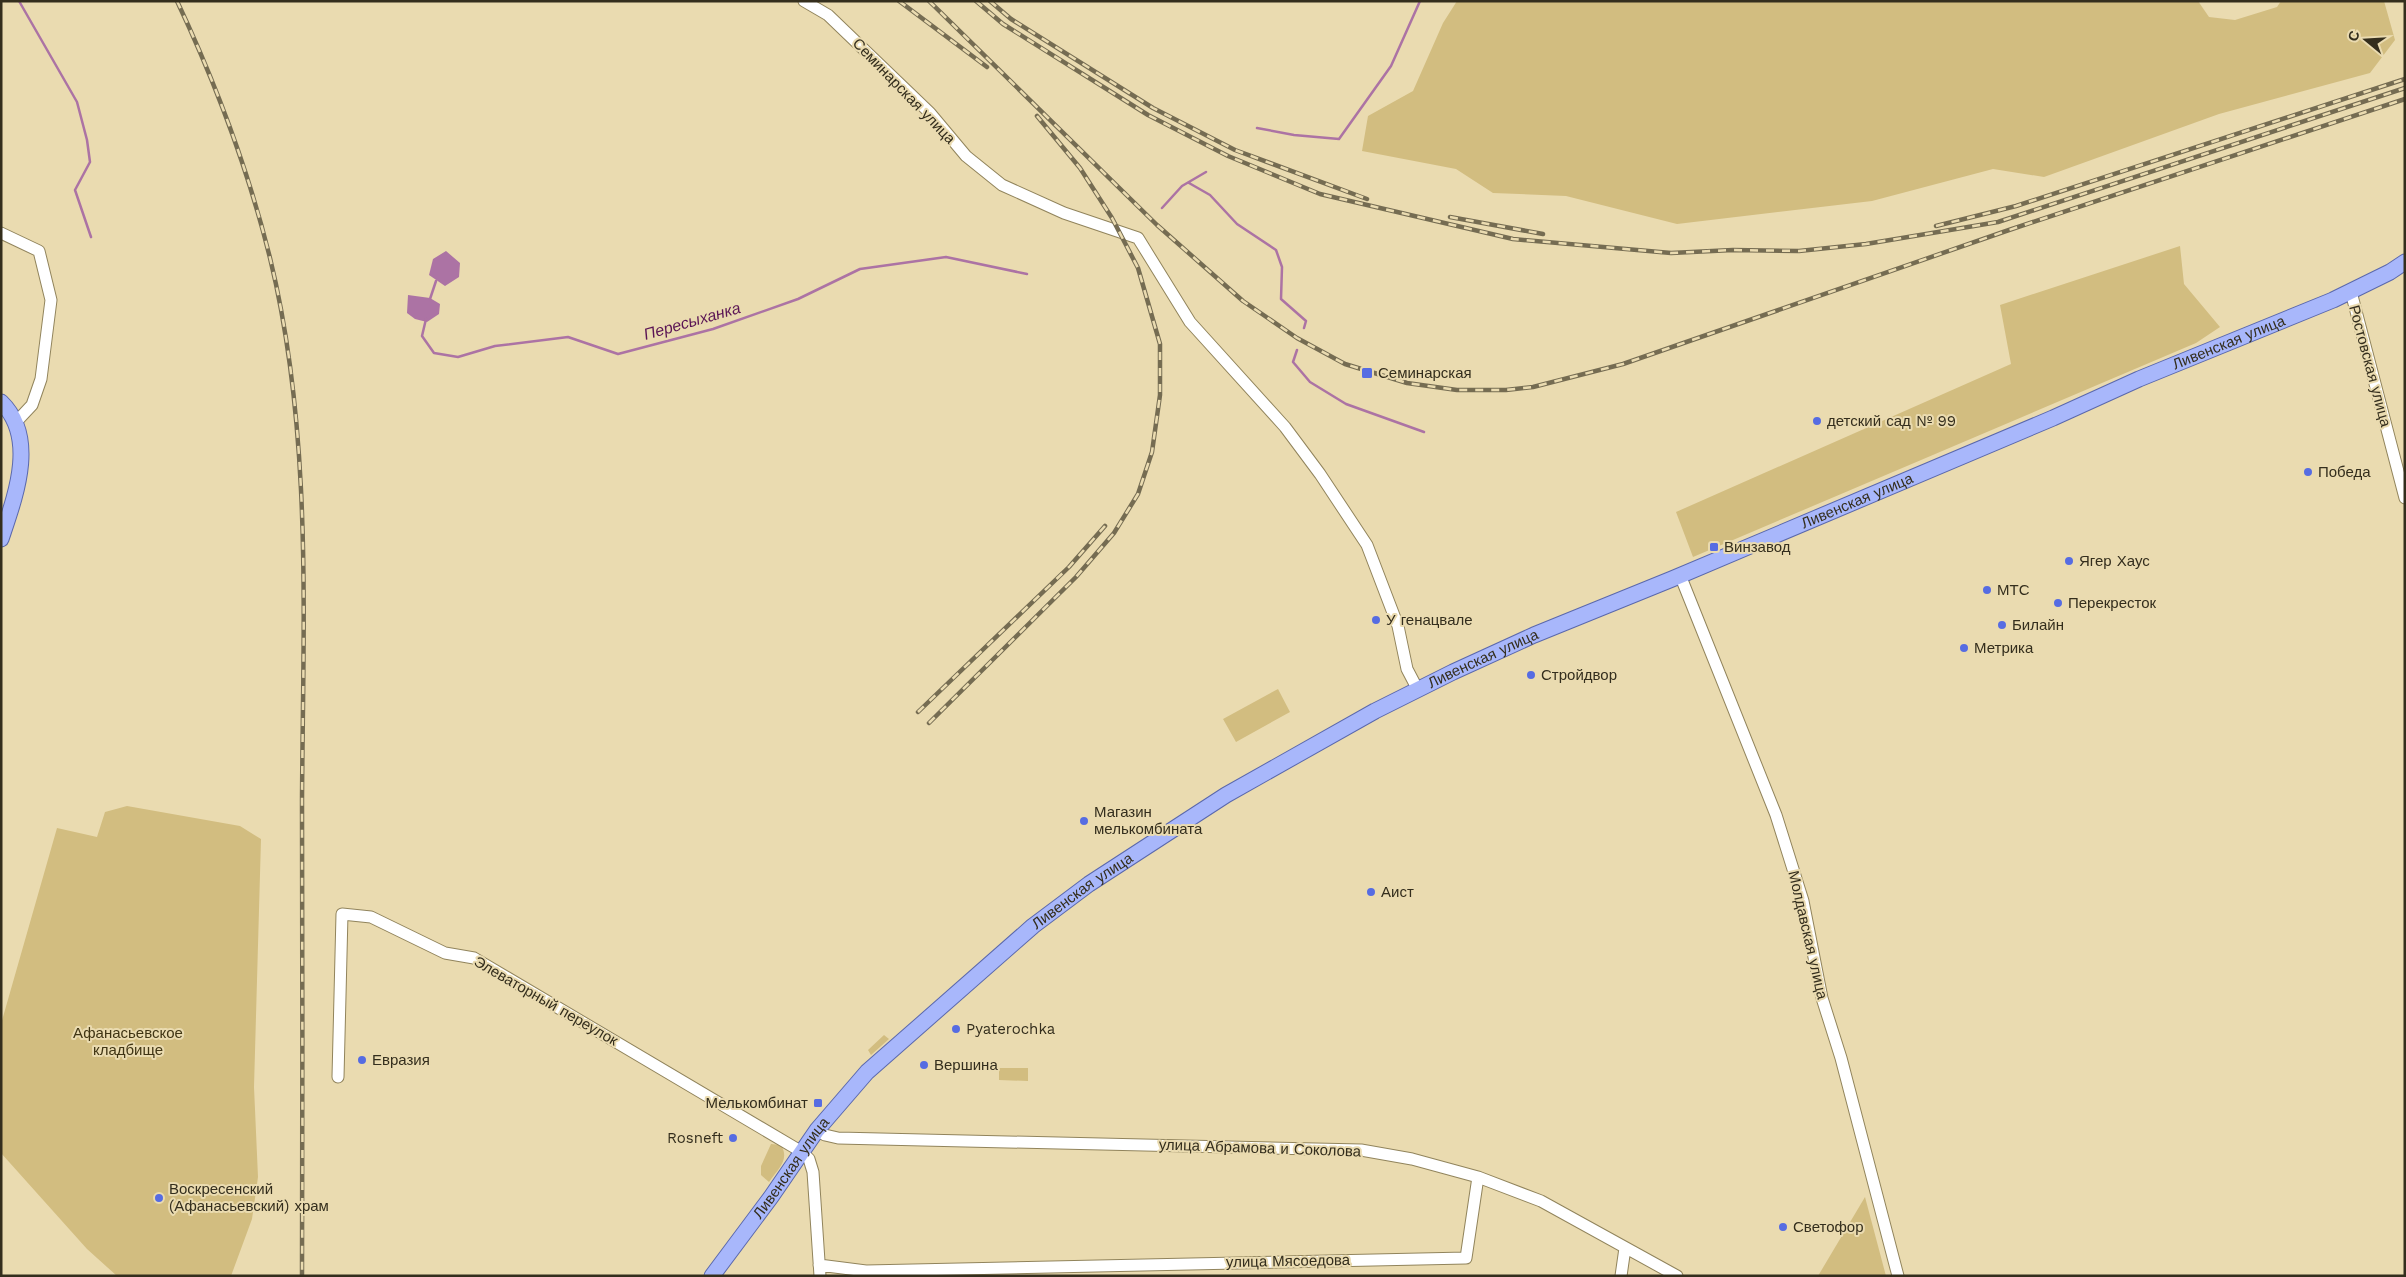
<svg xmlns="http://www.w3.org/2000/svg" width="2406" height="1277" font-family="'Work Sans',sans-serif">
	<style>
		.green { fill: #d2bd80 }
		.water { fill: #ac73a4 }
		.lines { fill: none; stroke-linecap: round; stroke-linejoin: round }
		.stream { stroke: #ac73a4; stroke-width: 2.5 }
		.minor-casing { stroke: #91845c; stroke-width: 13 }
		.major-casing { stroke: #5a68ac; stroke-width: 17 }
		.minor { stroke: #fff; stroke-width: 11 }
		.major { stroke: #a8b7fb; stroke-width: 15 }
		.rail-casing { stroke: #756c52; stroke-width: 4.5 }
		.rail { stroke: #eadbb0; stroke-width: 2.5; stroke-dasharray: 8; stroke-linecap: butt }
		.poi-dot { fill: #566ce2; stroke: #eadbb0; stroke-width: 2 }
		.labels { text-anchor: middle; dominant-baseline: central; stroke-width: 4; stroke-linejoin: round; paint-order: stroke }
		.street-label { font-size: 15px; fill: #342e1d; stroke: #eadbb0 }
		.poi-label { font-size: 15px; fill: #342e1d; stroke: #eadbb0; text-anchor: start }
		.park-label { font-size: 15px; fill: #403514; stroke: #eadbb0 }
		.water-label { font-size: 16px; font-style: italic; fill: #5a1454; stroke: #eadbb0 }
	</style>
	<rect width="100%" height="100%" fill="#eadbb0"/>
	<path class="green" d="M 1457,1 L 2198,1 L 2209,17 L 2235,20 L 2277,7 L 2281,1 L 2384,1 L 2395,40 L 2370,73 L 2219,114 L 2044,177 L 1993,169 L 1872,201 L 1677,224 L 1566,196 L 1493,193 L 1456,169 L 1362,151 L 1368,116 L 1413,91 L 1443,23 Z
		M 2180,246 L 2184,284 L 2220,327 L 2196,343 L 1693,557 L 1676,512 L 2011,364 L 2000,305 Z
		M 1278,689 L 1290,712 L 1236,742 L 1223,719 Z
		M 127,806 L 240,826 L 261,839 L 254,1087 L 258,1177 L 252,1219 L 231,1276 L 117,1276 L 87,1249 L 1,1153 L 1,1024 L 57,828 L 97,837 L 105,812 Z
		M 884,1035 L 889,1039 L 871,1055 L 868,1050 Z
		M 999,1068 L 1028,1068 L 1028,1081 L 999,1080 Z
		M 771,1144 L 781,1145 C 790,1160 778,1169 769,1182 L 761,1175 L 761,1166 Z
		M 1865,1197 L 1886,1276 L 1818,1276 Z"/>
	<path class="water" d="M 446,251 L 460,263 L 459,277 L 445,286 L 429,275 L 433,259 Z
		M 408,295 L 430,298 L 440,304 L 439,314 L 427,322 L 415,319 L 407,313 Z"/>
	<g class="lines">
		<path class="stream" d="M 19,1 L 77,102 L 87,140 L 90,162 L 75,190 L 91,237
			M 1257,128 L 1294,135 L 1339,139 L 1391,66 L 1420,1
			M 1189,183 L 1210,195 L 1237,224 L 1276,250 L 1282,267 L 1281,299 L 1306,321 L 1304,328
			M 1162,208 L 1182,186 L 1206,172
			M 430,299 L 436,281
			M 426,319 L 422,336 L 434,353 L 458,357 L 495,346 L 568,337 L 618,354 L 713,329 L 798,299 L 860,269 L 946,257 L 1027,274
			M 1297,350 L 1293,362 L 1310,382 L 1346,404 L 1424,432"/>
		<defs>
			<path id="minor" d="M 804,1 L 828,15 L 930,113 L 966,156 L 1002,185 L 1064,213 L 1138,238 L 1190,322 L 1285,427 L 1320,474 L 1367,545 L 1398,626 L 1407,669 L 1418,690
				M 1,233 L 39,251 L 51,300 L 41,379 L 32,405 L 16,422
				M 2351,292 L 2405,498
				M 1680,575 L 1776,815 L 1803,901 L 1822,998 L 1841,1058 L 1898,1276
				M 338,1077 L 342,914 L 371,917 L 445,953 L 474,958 L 802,1152 L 809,1159 L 813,1172 L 820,1276
				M 817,1130 L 825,1135 L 838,1138 L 1361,1150 L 1412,1159 L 1478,1177 L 1541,1201 L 1677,1276
				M 819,1265 L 866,1271 L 1466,1258 L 1478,1177
				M 1621,1276 L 1625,1248"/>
			<g id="major">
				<path d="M 1,402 C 38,438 15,497 1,539"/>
				<path id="s1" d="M 712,1276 L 771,1197 L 817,1130 L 867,1072 L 1033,926 L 1089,884 L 1226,795 L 1375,711 L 1453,672 L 1534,635 L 1672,579 L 2053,418 L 2139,379 L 2333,300 L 2390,272 L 2405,262"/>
			</g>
		</defs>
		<use href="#minor" class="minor-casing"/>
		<use href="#major" class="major-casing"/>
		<use href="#minor" class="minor"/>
		<use href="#major" class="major"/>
		<defs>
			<path id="rail" d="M 177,1 C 216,84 248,169 270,258 C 313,434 303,621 302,801 C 302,959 303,1118 302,1276
				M 899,1 L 987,67
				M 929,1 L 1157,225 L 1243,301 L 1297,338 L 1345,364 L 1407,383 L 1457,390 L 1506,390 L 1533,387 L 1623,364 L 2009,230 L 2405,99
				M 976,1 L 1003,24 L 1148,115 L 1228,156 L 1320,194 L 1513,239 L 1671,253 L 1733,250 L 1799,251 L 1866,244 L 1998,222 L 2405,88
				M 990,1 L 1011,19 L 1153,108 L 1235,150 L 1367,199
				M 1450,217 L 1543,234
				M 1936,226 L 2016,206 L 2405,79
				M 918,712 L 1069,567 L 1105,526
				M 929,723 L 1076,577 L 1114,533 L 1138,494 L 1152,452 L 1160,395 L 1160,344 L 1138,268 L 1112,218 L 1080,168 L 1037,116"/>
		</defs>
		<use href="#rail" class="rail-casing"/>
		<use href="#rail" class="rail"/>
	</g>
	<g class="poi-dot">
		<rect x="1361" y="367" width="12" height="12" rx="2.5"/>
		<circle cx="1817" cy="421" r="5"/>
		<circle cx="2308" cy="472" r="5"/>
		<rect x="1709" y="542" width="10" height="10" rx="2.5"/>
		<circle cx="2069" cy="561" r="5"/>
		<circle cx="1987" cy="590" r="5"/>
		<circle cx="2058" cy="603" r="5"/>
		<circle cx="1376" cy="620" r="5"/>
		<circle cx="2002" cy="625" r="5"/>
		<circle cx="1964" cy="648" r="5"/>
		<circle cx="1531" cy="675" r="5"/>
		<circle cx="1084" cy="821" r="5"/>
		<circle cx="1371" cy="892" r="5"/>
		<circle cx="956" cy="1029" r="5"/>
		<circle cx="362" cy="1060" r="5"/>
		<circle cx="924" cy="1065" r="5"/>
		<rect x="813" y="1098" width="10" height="10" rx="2.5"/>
		<circle cx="733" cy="1138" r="5"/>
		<circle cx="159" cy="1198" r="5"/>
		<circle cx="1783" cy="1227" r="5"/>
	</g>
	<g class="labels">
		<g class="street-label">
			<text transform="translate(904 91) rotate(46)">Семинарская улица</text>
			<text stroke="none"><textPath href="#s1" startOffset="1812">Ливенская улица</textPath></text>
			<text transform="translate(2370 366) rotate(75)">Ростовская улица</text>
			<text stroke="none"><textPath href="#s1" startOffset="1408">Ливенская улица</textPath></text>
			<text stroke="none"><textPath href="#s1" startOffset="1002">Ливенская улица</textPath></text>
			<text stroke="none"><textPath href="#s1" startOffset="538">Ливенская улица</textPath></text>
			<text transform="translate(1808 935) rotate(77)">Молдавская улица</text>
			<text transform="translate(546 1001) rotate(30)">Элеваторный переулок</text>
			<text transform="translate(1260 1148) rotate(2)">улица Абрамова и Соколова</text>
			<text stroke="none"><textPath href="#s1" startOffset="134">Ливенская улица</textPath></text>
			<text transform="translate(1288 1261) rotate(-1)">улица Мясоедова</text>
		</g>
		<g class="poi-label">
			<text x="1378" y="373">Семинарская</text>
			<text x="1827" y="421">детский сад № 99</text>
			<text x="2318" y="472">Победа</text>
			<text x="1724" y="547">Винзавод</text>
			<text x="2079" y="561">Ягер Хаус</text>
			<text x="1997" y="590">МТС</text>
			<text x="2068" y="603">Перекресток</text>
			<text x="1386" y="620">У генацвале</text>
			<text x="2012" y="625">Билайн</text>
			<text x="1974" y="648">Метрика</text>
			<text x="1541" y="675">Стройдвор</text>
			<text x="1094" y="812">Магазин<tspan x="1094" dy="17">мелькомбината</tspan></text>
			<text x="1381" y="892">Аист</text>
			<text x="966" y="1029">Pyaterochka</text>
			<text x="372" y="1060">Евразия</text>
			<text x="934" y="1065">Вершина</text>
			<text x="808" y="1103" text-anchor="end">Мелькомбинат</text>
			<text x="723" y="1138" text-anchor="end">Rosneft</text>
			<text x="169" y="1189">Воскресенский<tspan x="169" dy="17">(Афанасьевский) храм</tspan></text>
			<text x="1793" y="1227">Светофор</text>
		</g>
		<g class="park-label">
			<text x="128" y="1033">Афанасьевское<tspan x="128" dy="17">кладбище</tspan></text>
		</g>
		<g class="water-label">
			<text transform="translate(692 321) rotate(-16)">Пересыханка</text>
		</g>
	</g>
	<rect width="2406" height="1277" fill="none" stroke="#342e1d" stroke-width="5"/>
	<g transform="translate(2366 40) rotate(288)" stroke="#eadbb0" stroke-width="4" paint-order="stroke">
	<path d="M0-4L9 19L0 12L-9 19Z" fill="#342e1d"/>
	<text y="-8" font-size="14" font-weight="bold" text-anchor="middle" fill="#342e1d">С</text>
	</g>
</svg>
